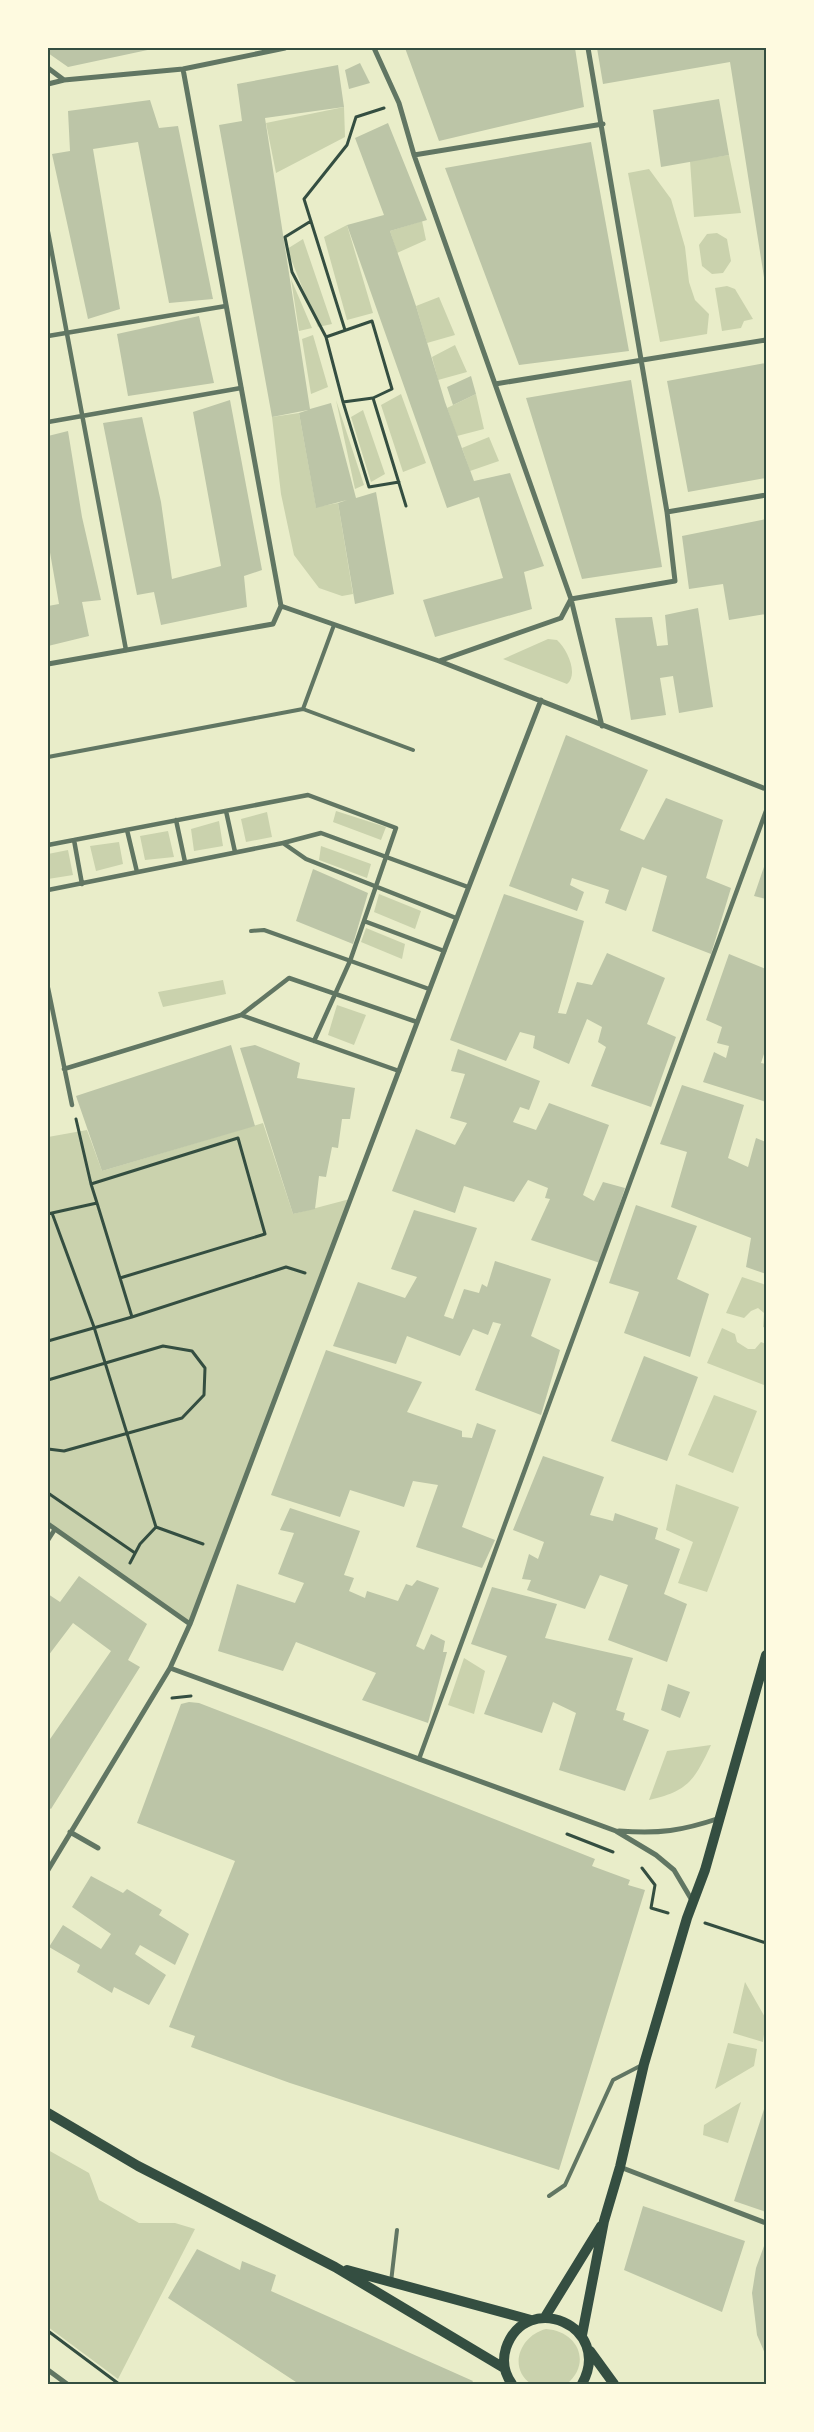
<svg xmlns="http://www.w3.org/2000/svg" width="814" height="2432" font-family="'Asap Condensed',sans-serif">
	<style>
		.green { fill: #cad2ad }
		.building { fill: #bcc5a7 }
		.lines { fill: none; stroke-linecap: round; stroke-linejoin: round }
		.path { stroke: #344e41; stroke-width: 3 }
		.service { stroke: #617663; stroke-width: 4 }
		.pedestrian { stroke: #617663; stroke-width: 4.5 }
		.minor { stroke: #617663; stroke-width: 5 }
		.secondary { stroke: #344e41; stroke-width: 10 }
		.neatline { fill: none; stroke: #344e41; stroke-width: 2 }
	</style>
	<rect width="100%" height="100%" fill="#e9edc9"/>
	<path class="green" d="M 344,107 L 345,137 L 276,173 L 266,123 Z
		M 729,155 L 741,213 L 694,217 L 690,161 Z
		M 649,169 L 671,199 L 685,247 L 689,282 L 695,300 L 709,314 L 707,334 L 660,342 L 628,173 Z
		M 422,221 L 426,240 L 397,253 L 390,231 Z
		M 347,225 L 373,313 L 347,320 L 324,237 Z
		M 717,233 L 727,239 L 731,261 L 723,273 L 712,274 L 702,266 L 699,245 L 707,234 Z
		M 303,239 L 332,324 L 318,327 L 287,249 Z
		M 291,279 L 312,328 L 299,331 Z
		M 727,286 L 735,289 L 753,319 L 744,321 L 741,328 L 722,331 L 715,288 Z
		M 439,297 L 455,335 L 427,343 L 416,306 Z
		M 313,335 L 328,387 L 311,394 L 302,339 Z
		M 455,345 L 467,372 L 438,380 L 432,357 Z
		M 401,394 L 426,463 L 403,472 L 381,405 Z
		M 476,394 L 484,429 L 457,436 L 447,408 Z
		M 336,400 L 364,485 L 355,489 Z
		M 363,410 L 385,474 L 371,482 L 351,417 Z
		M 299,413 L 316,507 L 338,503 L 353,594 L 342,596 L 319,588 L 294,555 L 281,494 L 272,417 Z
		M 489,437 L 499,461 L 470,471 L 462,448 Z
		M 548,639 L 557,640 C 567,649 579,674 567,684 L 503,659 Z
		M 336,811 L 386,827 L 381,840 L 333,822 Z
		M 267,812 L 272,837 L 246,842 L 241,819 Z
		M 219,821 L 223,846 L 194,851 L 191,829 Z
		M 168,831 L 174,857 L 145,860 L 140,836 Z
		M 119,842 L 123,864 L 96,871 L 90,846 Z
		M 321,846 L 371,864 L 367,878 L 319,860 Z
		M 68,850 L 73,875 L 48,879 L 48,854 Z
		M 379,894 L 421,911 L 415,929 L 374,912 Z
		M 366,928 L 405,944 L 402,959 L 361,942 Z
		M 223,980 L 226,994 L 163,1007 L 158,992 Z
		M 337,1005 L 366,1015 L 354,1045 L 328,1035 Z
		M 263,1123 L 293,1214 L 350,1199 L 190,1624 L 48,1524 L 48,1137 L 87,1130 L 102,1171 Z
		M 742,1277 L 766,1285 L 766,1328 L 763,1327 L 764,1313 L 758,1308 L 751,1311 L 744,1318 L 726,1313 Z
		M 722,1328 L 735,1334 L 737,1342 L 748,1349 L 755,1349 L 761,1342 L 766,1344 L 764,1385 L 707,1363 Z
		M 714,1395 L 757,1411 L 733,1473 L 688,1455 Z
		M 676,1484 L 739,1507 L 707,1592 L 678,1583 L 693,1542 L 666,1530 Z
		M 464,1658 L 485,1671 L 474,1714 L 448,1705 Z
		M 711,1745 C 694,1781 688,1791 649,1800 L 667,1751 Z
		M 745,1982 L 766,2019 L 763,2042 L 733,2033 Z
		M 728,2043 L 757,2049 L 754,2066 L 715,2089 Z
		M 741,2102 L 728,2143 L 703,2135 L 704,2125 Z
		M 48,2150 L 89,2173 L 99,2200 L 139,2223 L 175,2223 L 195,2229 L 118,2379 L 48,2327 Z
		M 546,2329 C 578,2331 592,2363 567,2384 L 531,2384 C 507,2367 521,2335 546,2329 Z"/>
	<path class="building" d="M 48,48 L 157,48 L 68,67 L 48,53 Z
		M 405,48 L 575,48 L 584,107 L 439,141 Z
		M 597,48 L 766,48 L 766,290 L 730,62 L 603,84 Z
		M 360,63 L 370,83 L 349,89 L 345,70 Z
		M 338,65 L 344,107 L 265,118 L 310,409 L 331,403 L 356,498 L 376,492 L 394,594 L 355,604 L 338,503 L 347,500 L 316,508 L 299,413 L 308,410 L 272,417 L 219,125 L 242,121 L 237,84 Z
		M 719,99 L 729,155 L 661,167 L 653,110 Z
		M 150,100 L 159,128 L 178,126 L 213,299 L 169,303 L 138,142 L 93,149 L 120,309 L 88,319 L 52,154 L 70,151 L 68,111 Z
		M 388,123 L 427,220 L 390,231 L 416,306 L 445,402 L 474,481 L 510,473 L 544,566 L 524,572 L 532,609 L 435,637 L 423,600 L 503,578 L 479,497 L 447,508 L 347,225 L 384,215 L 355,138 Z
		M 591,142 L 629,351 L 519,365 L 445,168 Z
		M 199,316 L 214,383 L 128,396 L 117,334 Z
		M 766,363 L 766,478 L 688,492 L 667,381 Z
		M 471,376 L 476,394 L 453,405 L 447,387 Z
		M 631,380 L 662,567 L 582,579 L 526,398 Z
		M 230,400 L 262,570 L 244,576 L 247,607 L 161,625 L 154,592 L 137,595 L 103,423 L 142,417 L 161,502 L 172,579 L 221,566 L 193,412 Z
		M 68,431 L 82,517 L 101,600 L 82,602 L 89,636 L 48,646 L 48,606 L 59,604 L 48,541 L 48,436 Z
		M 766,519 L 766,614 L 729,620 L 723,584 L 689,589 L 682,536 Z
		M 698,608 L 713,707 L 679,713 L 673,676 L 660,678 L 666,715 L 631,720 L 615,618 L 652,617 L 657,646 L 668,645 L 665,615 Z
		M 566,735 L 648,770 L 620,830 L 644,840 L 666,798 L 723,820 L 706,878 L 731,888 L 711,954 L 652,931 L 667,876 L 642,867 L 626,911 L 605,903 L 609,890 L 572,878 L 570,885 L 584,892 L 577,911 L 509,886 Z
		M 766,861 L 766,899 L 754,896 Z
		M 313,869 L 368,893 L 353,944 L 296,921 Z
		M 504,894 L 584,921 L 558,1013 L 566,1014 L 577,982 L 592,985 L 607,953 L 665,978 L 647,1024 L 676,1037 L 651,1107 L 591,1086 L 606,1047 L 598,1042 L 602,1027 L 587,1019 L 569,1064 L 533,1048 L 535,1036 L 520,1032 L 506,1061 L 450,1040 Z
		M 729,954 L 766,969 L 766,1048 L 761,1063 L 766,1064 L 766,1102 L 703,1082 L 714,1052 L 726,1058 L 729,1046 L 717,1043 L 722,1027 L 706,1020 Z
		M 231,1045 L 255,1126 L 102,1171 L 76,1096 Z
		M 255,1045 L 300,1063 L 297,1078 L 355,1088 L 350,1119 L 342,1119 L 338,1148 L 332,1147 L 326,1177 L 319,1176 L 315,1209 L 293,1214 L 240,1048 Z
		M 458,1049 L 540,1081 L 529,1110 L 520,1107 L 513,1122 L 536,1130 L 549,1103 L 609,1125 L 583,1195 L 594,1201 L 603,1182 L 625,1188 L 600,1263 L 531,1240 L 550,1199 L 545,1198 L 548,1188 L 528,1180 L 514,1202 L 464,1186 L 455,1213 L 392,1191 L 416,1129 L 455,1145 L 467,1123 L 450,1118 L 465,1074 L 451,1071 Z
		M 682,1085 L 744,1105 L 728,1158 L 748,1167 L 756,1138 L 766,1142 L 766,1274 L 746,1267 L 751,1238 L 671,1207 L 687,1152 L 660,1144 Z
		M 636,1205 L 697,1226 L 677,1279 L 709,1294 L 690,1357 L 624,1333 L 639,1292 L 609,1283 Z
		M 414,1210 L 477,1228 L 444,1316 L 453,1319 L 464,1289 L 479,1293 L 482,1284 L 487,1287 L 495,1261 L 551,1279 L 531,1336 L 560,1350 L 541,1415 L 475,1390 L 501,1324 L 493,1322 L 488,1335 L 473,1329 L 460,1356 L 407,1336 L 396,1364 L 333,1346 L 358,1282 L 405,1298 L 417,1277 L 391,1269 Z
		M 326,1350 L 422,1382 L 407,1412 L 462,1431 L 462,1437 L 472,1438 L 477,1423 L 496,1430 L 462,1527 L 495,1540 L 482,1568 L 416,1547 L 438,1485 L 413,1481 L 404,1507 L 350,1490 L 340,1517 L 271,1495 Z
		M 644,1356 L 698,1377 L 667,1461 L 611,1441 Z
		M 543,1456 L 604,1477 L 590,1515 L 613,1521 L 615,1513 L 658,1528 L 655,1539 L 680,1549 L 664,1594 L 687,1604 L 667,1662 L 608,1640 L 628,1585 L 600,1575 L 585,1609 L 527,1590 L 531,1580 L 522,1579 L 529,1554 L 538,1559 L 544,1542 L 513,1530 Z
		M 290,1508 L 360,1531 L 344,1575 L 354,1578 L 349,1591 L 365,1598 L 367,1591 L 398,1601 L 406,1584 L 412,1586 L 417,1580 L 439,1588 L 416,1646 L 424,1650 L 431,1634 L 445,1641 L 443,1652 L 447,1652 L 428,1723 L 362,1700 L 376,1673 L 296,1642 L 283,1671 L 218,1651 L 237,1584 L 295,1603 L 304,1583 L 278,1574 L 294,1533 L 280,1530 Z
		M 79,1576 L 147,1624 L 128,1660 L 140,1667 L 51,1809 L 48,1807 L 48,1742 L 111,1651 L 73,1623 L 48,1656 L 48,1594 L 60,1602 Z
		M 492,1587 L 557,1604 L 545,1638 L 633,1658 L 616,1710 L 625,1713 L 623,1720 L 649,1730 L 625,1791 L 559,1770 L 576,1713 L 553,1702 L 542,1733 L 484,1714 L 507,1656 L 471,1644 Z
		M 668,1684 L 690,1692 L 680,1718 L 661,1710 Z
		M 189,1702 L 199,1703 L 269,1730 L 595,1859 L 592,1866 L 630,1880 L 628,1885 L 645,1890 L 559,2170 L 290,2083 L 191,2047 L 195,2036 L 169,2027 L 235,1861 L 137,1823 L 181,1704 Z
		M 91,1876 L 123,1893 L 127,1889 L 162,1910 L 159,1915 L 189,1934 L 175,1965 L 140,1945 L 135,1954 L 166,1975 L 149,2005 L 114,1987 L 112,1993 L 77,1972 L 80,1965 L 49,1947 L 63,1925 L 101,1949 L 111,1934 L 72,1907 Z
		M 766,2103 L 766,2212 L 734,2201 Z
		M 643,2206 L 745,2241 L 722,2312 L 624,2270 Z
		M 764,2246 L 766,2247 L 766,2356 L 757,2335 L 752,2293 L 756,2268 Z
		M 197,2249 L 240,2270 L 242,2261 L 276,2275 L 271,2291 L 473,2381 L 471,2384 L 389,2384 L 383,2382 L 381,2384 L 299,2384 L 168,2298 Z"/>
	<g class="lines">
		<path class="path" d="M 311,221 L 285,237 L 292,272 L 326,337
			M 345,330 L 304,199 L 347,145 L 356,117 L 384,108
			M 373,398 L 392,389 L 372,321 L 326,337 L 343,402 L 373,398 L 406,506
			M 343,402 L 369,487 L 399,482
			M 76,1119 L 91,1184 L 238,1138 L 265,1234 L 120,1278
			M 91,1184 L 97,1203
			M 52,1213 L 97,1203 L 132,1317 L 286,1267 L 305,1273
			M 48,1214 L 52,1213 L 94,1327 L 156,1527 L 203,1544
			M 48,1341 L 132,1317
			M 48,1380 L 163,1346 L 192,1351 L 205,1368 L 204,1395 L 182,1418 L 64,1451 L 48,1449
			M 48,1493 L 135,1553
			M 130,1563 L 140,1544 L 156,1527
			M 172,1698 L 191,1696
			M 567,1834 L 613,1852
			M 642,1868 L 655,1885 L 651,1908 L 668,1913
			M 705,1923 L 766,1943
			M 48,2331 L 119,2384"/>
		<path class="service" d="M 303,709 L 334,625
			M 48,757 L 303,709 L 413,750
			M 251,931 L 264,930 L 429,989
			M 549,2196 L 565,2185 L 613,2080 L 642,2065
			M 391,2282 L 397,2230"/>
		<path class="pedestrian" d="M 48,232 L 126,650
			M 48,336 L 226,306
			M 48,422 L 241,388
			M 226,811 L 235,852
			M 176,820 L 185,862
			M 127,830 L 137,872
			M 74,840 L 82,884
			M 283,843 L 321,833 L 468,887
			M 48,845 L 308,795 L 396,828 L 364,921
			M 48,890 L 283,843 L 306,859 L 456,918
			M 48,988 L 72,1105
			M 241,1015 L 289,978 L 417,1022
			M 314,1041 L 350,961 L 364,921 L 444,951
			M 64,1069 L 241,1015 L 399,1071
			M 48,1540 L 55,1529
			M 419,1759 L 766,811"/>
		<path class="minor" d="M 374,48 L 399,103 L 414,155 L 571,599 L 602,726
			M 48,68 L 64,80
			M 183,69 L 281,606
			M 48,84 L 64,80 L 183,69 L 285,48
			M 414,155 L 603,124
			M 495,384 L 766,340
			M 667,512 L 766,495
			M 281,606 L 439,661 L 766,789
			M 439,661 L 561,618 L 571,599 L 675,581 L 667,512 L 588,48
			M 48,664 L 273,624 L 281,606
			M 48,1524 L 190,1624
			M 170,1668 L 616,1831 L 656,1855 L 674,1870 L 693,1902
			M 619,1831 C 660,1834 681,1831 720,1818
			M 70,1832 L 98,1848
			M 48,1870 L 170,1668 L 190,1624 L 446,946 L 541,700
			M 620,2167 L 766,2223
			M 48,2370 L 67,2384"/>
		<path class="secondary" d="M 48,2113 L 138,2166 L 335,2267 L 504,2368
			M 347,2270 L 531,2320
			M 545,2317 L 601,2226
			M 582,2335 L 604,2221 L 620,2167 L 644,2064 L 687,1918 L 705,1870 L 766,1655
			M 590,2351 L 614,2384
			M 512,2384 C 504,2373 502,2361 506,2348 C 526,2289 614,2326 582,2384"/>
	</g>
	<rect width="814" height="2432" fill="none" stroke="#fefae0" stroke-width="98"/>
	<rect x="49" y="49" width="716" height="2334" class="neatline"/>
</svg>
